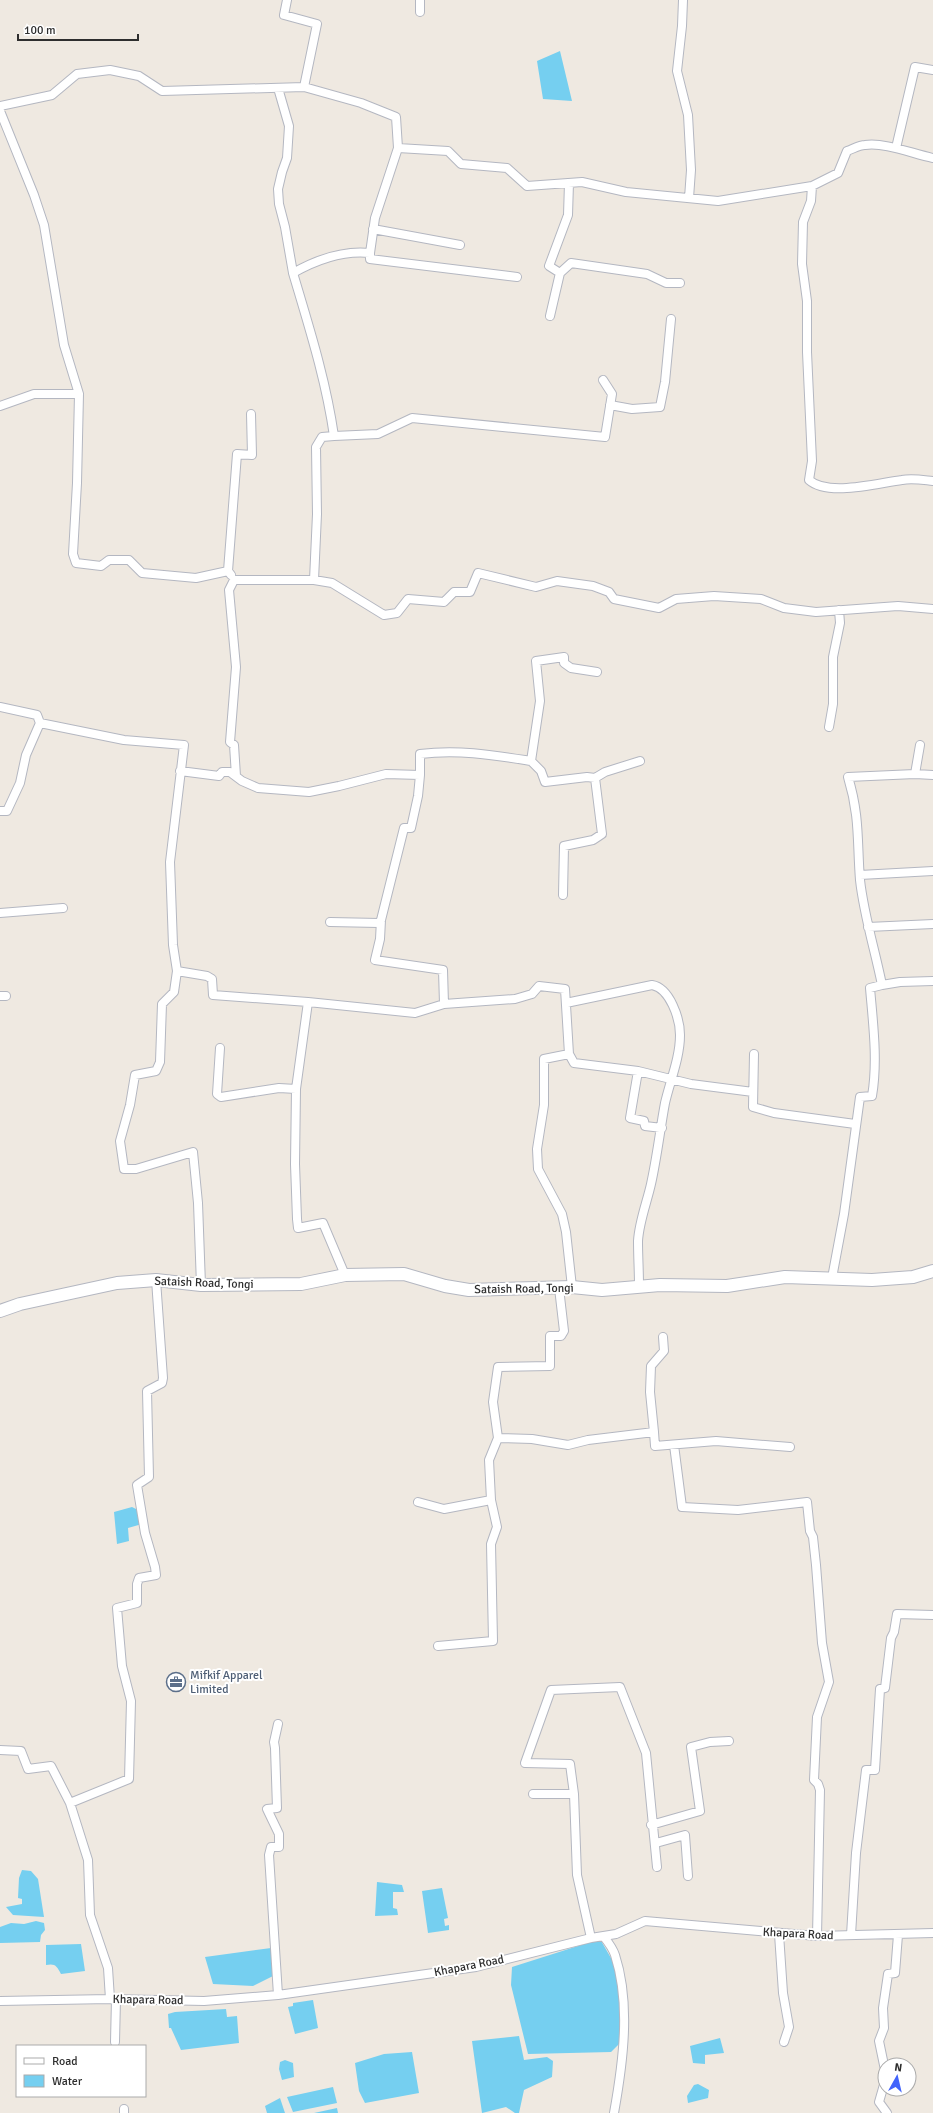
<svg xmlns="http://www.w3.org/2000/svg" width="933" height="2113" font-family="Signika,sans-serif">
	<style>
		.water { fill: #75cff0 }
		.lines { fill: none; stroke-linecap: round; stroke-linejoin: round }
		.street-casing { stroke: #b4b7c1; stroke-width: 10 }
		.secondary-casing { stroke: #b4b7c1; stroke-width: 14 }
		.street { stroke: #fff; stroke-width: 8 }
		.secondary { stroke: #fff; stroke-width: 12 }
		.labels { text-anchor: middle; dominant-baseline: central; stroke-width: 4; stroke-linejoin: round; paint-order: stroke }
		.street-label { font-size: 12px; fill: #2e2e2e; stroke: #fff }
		.service-label { font-size: 12px; fill: #4e5e75; stroke: #fff; text-anchor: start }
	</style>
	<rect width="100%" height="100%" fill="#efe9e1"/>
	<path class="water" d="M 560,51 L 572,101 L 543,99 L 537,61 Z
		M 132,1507 L 140,1511 L 142,1524 L 128,1528 L 129,1541 L 117,1544 L 114,1512 Z
		M 22,1870 L 31,1871 L 38,1879 L 44,1917 L 13,1915 L 6,1907 L 22,1904 L 22,1899 L 18,1898 L 19,1878 Z
		M 377,1882 L 402,1885 L 404,1892 L 393,1892 L 393,1908 L 397,1909 L 398,1915 L 375,1916 Z
		M 442,1888 L 448,1918 L 444,1919 L 445,1926 L 449,1925 L 449,1930 L 428,1933 L 422,1891 Z
		M 36,1921 L 44,1923 L 45,1930 L 41,1935 L 40,1942 L 0,1943 L 0,1927 L 11,1923 L 24,1924 Z
		M 600,1939 L 615,1965 L 624,2008 L 621,2042 L 611,2052 L 528,2054 L 511,1985 L 512,1967 Z
		M 81,1944 L 85,1971 L 61,1974 C 57,1966 55,1963 46,1965 L 46,1945 Z
		M 271,1948 L 273,1976 L 253,1986 L 213,1984 L 205,1957 Z
		M 313,2000 L 318,2028 L 295,2034 L 288,2007 L 293,2006 L 293,2003 Z
		M 226,2009 L 227,2017 L 237,2016 L 239,2043 L 181,2050 L 171,2028 L 169,2028 L 168,2014 L 175,2012 Z
		M 519,2036 L 524,2060 L 547,2057 L 553,2061 L 552,2077 L 524,2090 L 519,2113 L 515,2113 L 506,2107 L 482,2113 L 472,2041 Z
		M 720,2038 L 724,2053 L 705,2055 L 705,2064 L 693,2063 L 690,2046 Z
		M 412,2052 L 419,2093 L 365,2103 L 359,2091 L 355,2063 L 384,2054 Z
		M 285,2060 L 293,2063 L 294,2077 L 282,2080 L 279,2069 L 280,2062 Z
		M 698,2084 L 709,2090 L 708,2098 L 688,2103 L 687,2096 L 694,2085 Z
		M 333,2087 L 337,2103 L 293,2112 L 287,2097 Z
		M 280,2098 L 285,2113 L 267,2113 L 265,2106 Z
		M 337,2108 L 338,2113 L 314,2113 Z"/>
	<g class="lines">
		<defs>
			<path id="street" d="M 287,0 L 284,15 L 317,24 L 304,87
				M 420,0 L 420,12
				M 683,0 L 682,26 L 677,71 L 688,115 L 691,170 L 689,198
				M 278,88 L 289,126 L 287,158 L 282,172 L 278,189 L 279,204 L 285,227 L 293,273
				M 0,106 L 52,95 L 77,74 L 110,70 L 139,76 L 162,91 L 304,87 L 361,103 L 396,117 L 398,148 L 448,151 L 461,164 L 507,168 L 527,186 L 582,182 L 626,192 L 718,201 L 812,186 L 838,173 L 847,151 C 853,149 859,145 865,145 C 885,142 913,154 933,158
				M 0,111 L 34,195 L 44,225 L 64,345 L 79,394 L 34,394 L 0,406
				M 896,148 L 915,67 L 933,70
				M 812,186 L 811,201 L 803,222 L 802,264 L 807,301 L 807,352 L 812,461 L 809,480 C 828,497 878,483 902,480 C 912,478 923,480 933,481
				M 373,229 L 460,245
				M 370,253 L 370,259 L 517,277
				M 560,273 L 571,263 L 647,274 L 666,283 L 680,283
				M 550,316 L 560,273 L 549,266 L 568,215 L 569,183
				M 79,394 L 77,483 L 73,554 L 76,563 L 101,566 L 109,560 L 129,560 L 142,573 L 196,578 L 228,571
				M 610,405 L 632,409 L 660,407 L 665,382 L 671,319
				M 334,436 L 378,434 L 412,418 L 605,437 L 612,394 L 603,380
				M 231,575 L 228,571 L 237,454 L 252,455 L 251,414
				M 314,580 L 317,514 L 316,447 L 322,437 L 334,436 C 326,380 309,327 293,273 C 316,260 342,250 370,253 L 375,218 L 398,148
				M 0,707 L 37,715 L 40,723 L 124,740 L 184,745 L 170,862 L 173,945 L 177,971 L 207,976 L 212,979 L 213,995 L 308,1002 L 296,1089 L 295,1164 L 297,1219 L 298,1228 L 323,1223 L 345,1275
				M 829,727 L 833,704 L 833,657 L 840,623 L 839,610
				M 531,761 L 541,771 L 545,782 L 587,777 L 595,778 L 602,834 L 593,840 L 564,846 L 563,895
				M 180,771 L 219,776 L 222,772 L 230,772 L 242,781 L 258,788 L 309,792 L 339,786 L 386,774 L 420,775 L 418,796 L 411,828 L 404,828 L 381,920 L 380,939 L 375,960 L 443,970 L 444,1004
				M 915,774 L 920,745
				M 420,775 L 420,754 C 458,749 493,755 531,761 L 540,701 L 536,661 L 564,657 L 564,663 L 571,668 L 597,672
				M 933,775 L 915,774 L 848,777 C 860,816 857,842 860,880 C 864,916 875,950 882,985 L 900,982 L 933,981
				M 236,776 L 234,745 L 230,742 L 236,667 L 229,590 L 234,580 L 314,580 L 332,583 L 384,615 L 397,613 L 408,599 L 444,602 L 454,592 L 470,592 L 478,573 L 536,587 L 557,581 L 593,586 L 609,592 L 614,599 L 659,608 L 676,599 L 714,596 L 761,599 L 784,608 L 816,612 L 898,606 L 933,609
				M 595,778 L 605,772 L 640,761
				M 0,811 L 7,811 L 20,783 L 26,755 L 40,723
				M 860,875 L 933,871
				M 0,913 L 63,908
				M 330,922 L 379,923 L 381,920
				M 868,927 L 933,924
				M 177,971 L 174,992 L 162,1004 L 160,1062 L 156,1071 L 135,1075 L 130,1105 L 120,1141 L 124,1169 L 136,1169 L 193,1152 L 198,1203 L 201,1285
				M 0,996 L 6,996
				M 308,1002 L 415,1013 L 444,1004 L 515,999 L 532,994 L 539,986 L 565,989 L 569,1054 L 544,1059 L 544,1105 L 537,1149 L 538,1169 L 562,1214 L 566,1232 L 572,1287
				M 566,1003 L 652,985 C 670,988 680,1019 680,1035 C 680,1058 670,1081 665,1103 C 660,1130 657,1157 651,1184 C 647,1202 639,1222 638,1241 C 638,1256 639,1271 639,1286
				M 220,1048 L 217,1094 L 221,1097 L 279,1088 L 296,1089
				M 569,1054 L 574,1063 L 638,1071 L 691,1084 L 753,1092
				M 754,1054 L 753,1107 L 774,1113 L 855,1124
				M 638,1071 L 630,1118 L 644,1121 L 645,1126 L 662,1128
				M 832,1278 L 844,1214 L 860,1097 L 872,1096 C 878,1061 873,1023 870,988 L 882,985
				M 654,1432 L 650,1392 L 651,1366 L 664,1351 L 663,1337
				M 498,1438 L 532,1439 L 568,1445 L 588,1440 L 654,1432 L 655,1446 L 716,1441 L 790,1447
				M 674,1445 L 682,1507 L 738,1510 L 807,1502 L 810,1531 L 813,1537 L 816,1565 L 822,1643 L 829,1682 L 817,1717 L 814,1780 L 818,1784 L 820,1790 L 817,1936
				M 418,1502 L 444,1509 L 491,1500
				M 438,1646 L 493,1641 L 491,1544 L 497,1527 L 491,1500 L 489,1460 L 498,1438 L 493,1402 L 498,1367 L 550,1366 L 550,1336 L 561,1336 L 564,1331 L 559,1288
				M 0,1750 L 21,1751 L 28,1769 L 51,1766 L 70,1803 L 88,1860 L 90,1915 L 108,1968 L 110,1999
				M 533,1794 L 574,1794
				M 70,1803 L 129,1779 L 131,1701 L 122,1666 L 117,1608 L 137,1603 L 137,1584 L 139,1578 L 156,1575 L 155,1567 L 145,1533 L 137,1485 L 149,1477 L 147,1391 L 162,1383 L 163,1378 L 156,1280
				M 651,1825 L 700,1811 L 691,1747 L 710,1742 L 729,1741
				M 656,1843 L 685,1835 L 688,1876
				M 779,1934 L 783,1993 L 789,2027 L 784,2042
				M 851,1935 L 856,1853 L 866,1770 L 875,1770 L 880,1689 L 885,1688 L 891,1638 L 894,1632 L 897,1614 L 933,1615
				M 604,1937 C 608,1942 613,1949 615,1955 C 631,2004 623,2063 614,2113
				M 591,1938 L 577,1875 L 574,1794 L 570,1764 L 525,1763 L 551,1690 L 620,1687 L 646,1753 L 657,1867
				M 278,1995 L 269,1855 L 271,1847 L 279,1847 L 279,1834 L 267,1809 L 277,1808 L 275,1748 L 274,1742 L 278,1724
				M 0,2001 L 110,1999 L 204,2001 L 278,1995 L 476,1967 L 591,1938 L 616,1934 L 645,1921 L 817,1936 L 933,1933
				M 115,2042 L 116,1999
				M 885,2070 L 879,2041 L 884,2028 L 883,2008 L 888,1974 L 895,1973 L 898,1935
				M 885,2081 L 879,2102 L 887,2113
				M 124,2113 L 124,2109"/>
			<path id="secondary" d="M 0,1311 L 20,1304 L 117,1283 L 156,1280 L 201,1285 L 301,1284 L 345,1275 L 404,1274 L 445,1286 L 469,1290 L 572,1287 L 602,1290 L 660,1285 L 727,1286 L 785,1277 L 872,1280 L 913,1277 L 933,1271"/>
		</defs>
		<use href="#street" class="street-casing"/>
		<use href="#secondary" class="secondary-casing"/>
		<use href="#street" class="street"/>
		<use href="#secondary" class="secondary"/>
	</g>
	<defs>
		<symbol id="office-ring" viewBox="-11 -11 22 22"><circle r="9.5" fill="#fff" stroke="#5c6f8a" stroke-width="1.5"/><path d="M-6-3h4V-5.5h4V-3h4V5H-6ZM-1-4.5V-3h2v-1.5ZM-6 0V1H6V0Z" fill="#5c6f8a"/></symbol>
	</defs>
	<g fill-rule="evenodd">
		<use href="#office-ring" x="165" y="1671" width="22" height="22"/>
	</g>
	<g class="labels">
		<g class="street-label">
			<text transform="translate(204 1283) rotate(2)">Sataish Road, Tongi</text>
			<text transform="translate(524 1289) rotate(-1)">Sataish Road, Tongi</text>
			<text transform="translate(798 1934) rotate(3)">Khapara Road</text>
			<text transform="translate(469 1966) rotate(-11)">Khapara Road</text>
			<text transform="translate(148 2000) rotate(1)">Khapara Road</text>
		</g>
		<g class="service-label">
			<text x="190" y="1675">Mifkif Apparel<tspan x="190" dy="14">Limited</tspan></text>
		</g>
	</g>
	<rect x="16" y="2045" width="130" height="52" fill="#ffffff" stroke="#ababab"/>
	<rect x="24" y="2058" width="20" height="6" fill="#ffffff" stroke="#ababab"/>
	<text x="52" y="2065" font-size="12" fill="#2e2e2e">Road</text>
	<rect x="24" y="2075" width="20" height="12" fill="#75cff0" stroke="#ababab"/>
	<text x="52" y="2085" font-size="12" fill="#2e2e2e">Water</text>
	<g transform="translate(897 2077) rotate(8)"><circle r="19" fill="#ffffff" stroke="#ababab"/>
	<path d="M0-3L7 15L0 10L-7 15Z" fill="#4264fb"/>
	<text y="-6" font-size="11" font-weight="bold" text-anchor="middle" fill="#2e2e2e">N</text>
	</g>
	<path d="M18 34v6h120v-6" fill="none" stroke="#2e2e2e" stroke-width="2"/>
	<text x="24" y="34" font-size="12" fill="#2e2e2e" stroke="#ffffff" stroke-width="3" paint-order="stroke">100 m</text>
</svg>
